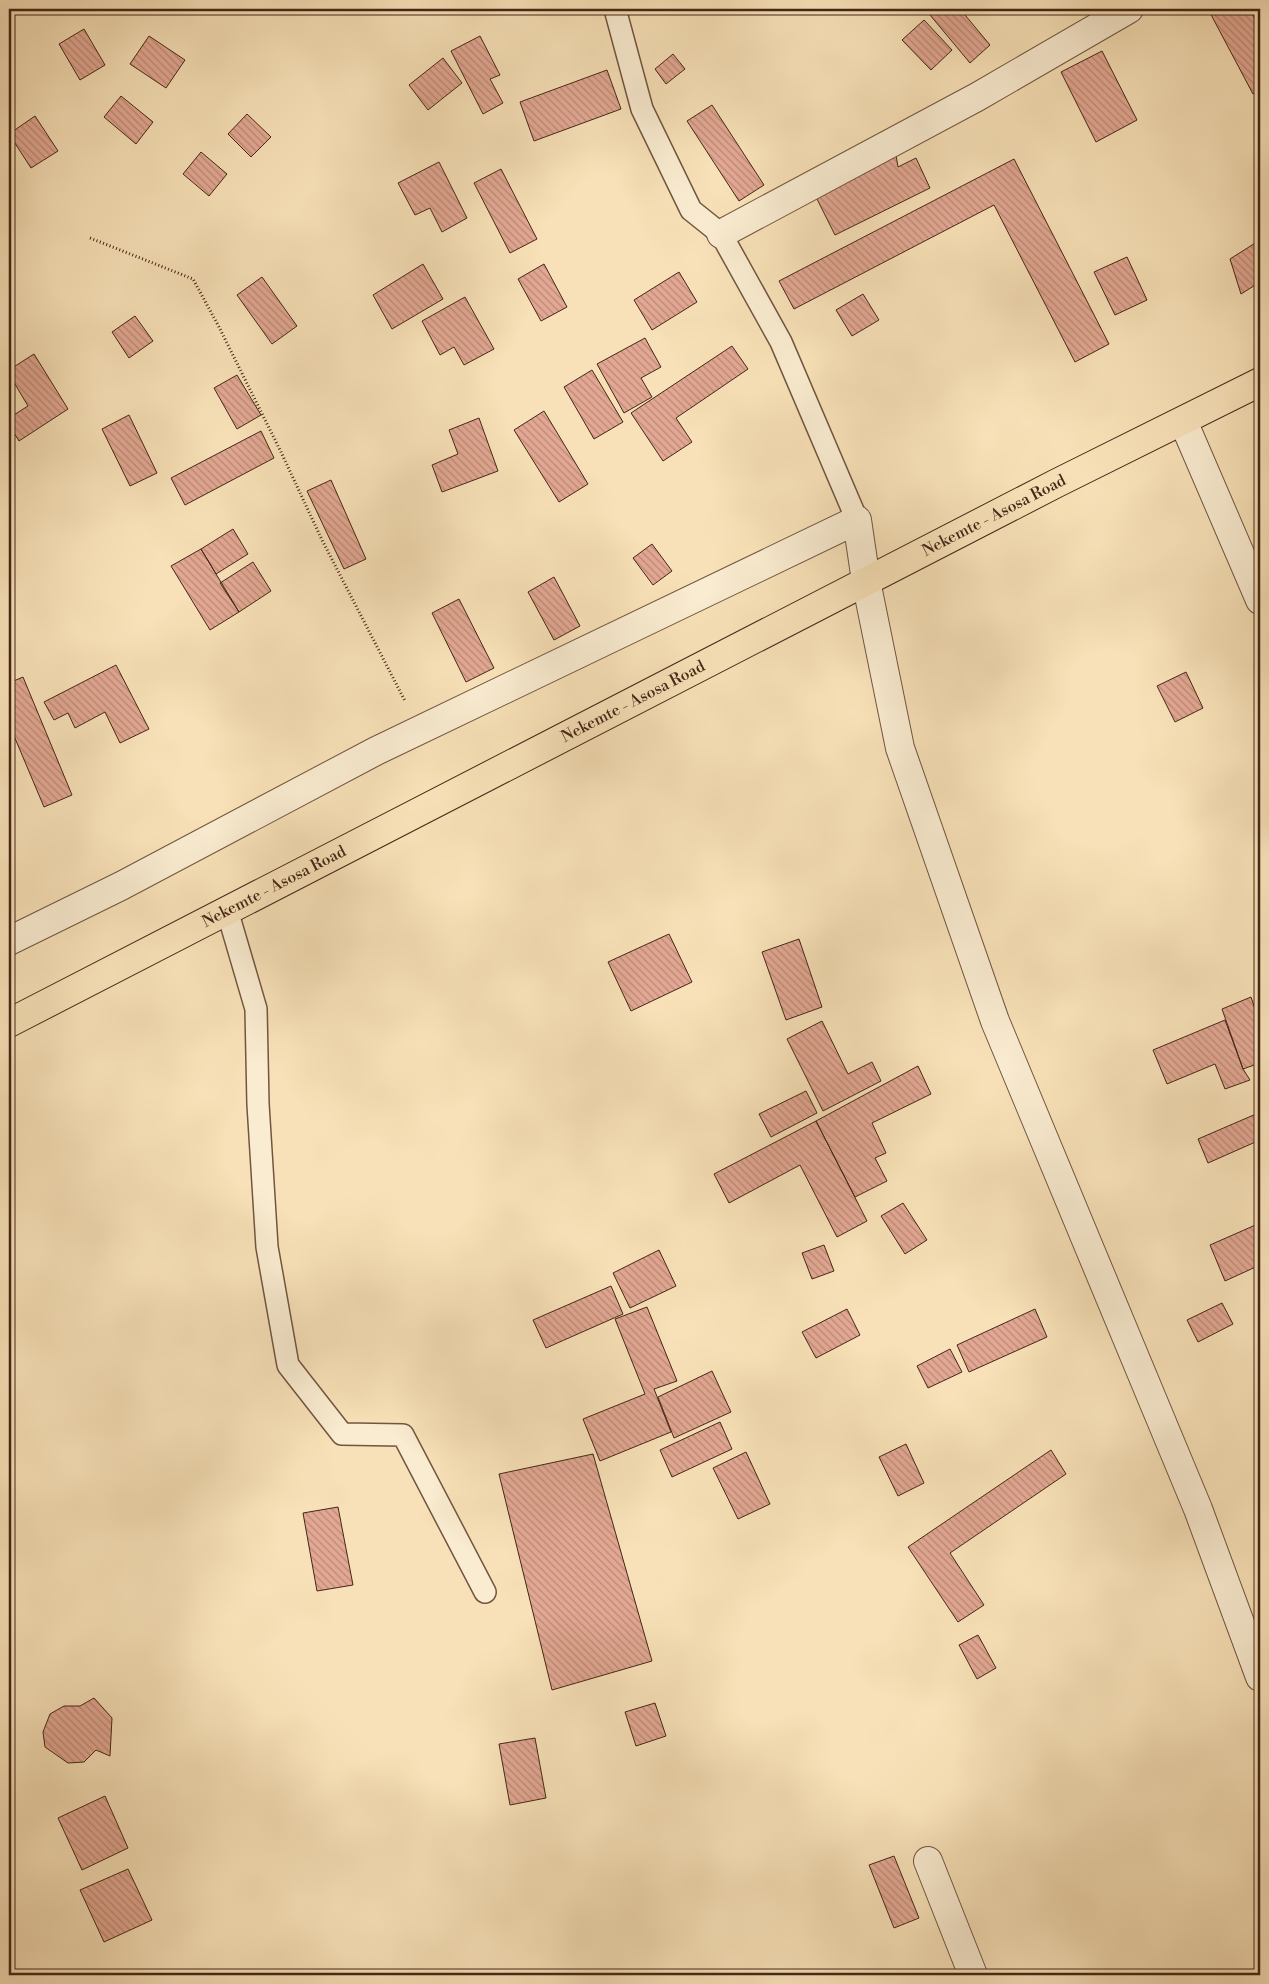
<svg xmlns="http://www.w3.org/2000/svg" width="1269" height="1984" font-family="'Libre Bodoni',serif">
	<style>
		.building { fill: url(#building-back-hatch); stroke: #442617 }
		.lines { fill: none; stroke-linecap: round; stroke-linejoin: round }
		.lane-casing { stroke: #71553f; stroke-width: 24 }
		.street-casing { stroke: #71553f; stroke-width: 30 }
		.highway-casing { stroke: #442617; stroke-width: 30 }
		.path { stroke: #442617; stroke-width: 3; stroke-dasharray: 1 2.5; stroke-linecap: butt }
		.lane { stroke: #faecd1; stroke-width: 21 }
		.street { stroke: #faecd1; stroke-width: 28 }
		.highway { stroke: #f8e1b8; stroke-width: 28 }
		.labels { text-anchor: middle; dominant-baseline: central; stroke-width: 5; stroke-linejoin: round; paint-order: stroke }
		.street-label { font-size: 16px; fill: #442617; stroke: #faecd1 }
	</style>
	<defs>
		<pattern id="building-back-hatch" width="6" height="6" patternUnits="userSpaceOnUse" patternTransform="scale(1.25)"><rect width="6" height="6" fill="#e3a893"/><path d="M-1 5l2 2M0 0l6 6M5-1l2 2" fill="none" stroke="#ba8977"/></pattern>
	</defs>
	<rect width="100%" height="100%" fill="#f8e1b8"/>
	<filter id="stains"><feTurbulence type="fractalNoise" baseFrequency=".004" numOctaves="4"/><feColorMatrix values="0 0 0 0 .2 0 0 0 0 .09 0 0 0 0 .02 0 0 0 .5 -.17"/></filter>
	<radialGradient id="worn" r=".72"><stop offset=".6" stop-color="#630" stop-opacity="0"/><stop offset="1" stop-color="#630" stop-opacity=".3"/></radialGradient>
	<path class="building" d="M 937,9 L 960,9 L 990,45 L 970,63 L 930,15 Z
		M 1208,9 L 1259,9 L 1252,13 L 1260,29 L 1260,90 L 1253,94 Z
		M 924,20 L 952,50 L 931,70 L 902,40 Z
		M 84,29 L 105,65 L 80,80 L 59,44 Z
		M 149,36 L 185,60 L 166,88 L 130,64 Z
		M 480,36 L 500,75 L 490,79 L 503,103 L 483,114 L 451,51 Z
		M 1102,51 L 1137,120 L 1096,142 L 1061,72 Z
		M 673,54 L 685,69 L 666,84 L 655,69 Z
		M 443,58 L 462,83 L 428,110 L 409,85 Z
		M 607,70 L 621,109 L 534,141 L 520,102 Z
		M 121,96 L 153,122 L 136,144 L 104,117 Z
		M 712,105 L 764,185 L 739,201 L 687,121 Z
		M 247,114 L 271,137 L 251,157 L 228,134 Z
		M 35,116 L 58,151 L 31,168 L 9,134 Z
		M 201,152 L 227,174 L 209,196 L 183,174 Z
		M 896,155 L 898,167 L 916,158 L 930,188 L 835,235 L 815,195 Z
		M 1014,159 L 1109,344 L 1075,362 L 994,205 L 794,309 L 779,281 Z
		M 439,162 L 467,218 L 442,232 L 430,208 L 415,215 L 398,183 Z
		M 501,169 L 537,239 L 510,253 L 474,183 Z
		M 1260,240 L 1260,282 L 1241,294 L 1230,259 Z
		M 1127,257 L 1147,300 L 1115,315 L 1094,272 Z
		M 423,264 L 443,299 L 392,329 L 373,295 Z
		M 544,264 L 567,307 L 541,321 L 518,279 Z
		M 679,272 L 697,302 L 652,330 L 634,300 Z
		M 262,277 L 297,326 L 272,344 L 237,295 Z
		M 863,294 L 879,320 L 852,336 L 836,310 Z
		M 465,297 L 494,349 L 464,365 L 454,347 L 440,355 L 422,321 Z
		M 135,316 L 153,341 L 129,358 L 112,332 Z
		M 645,338 L 661,367 L 641,378 L 652,397 L 624,413 L 597,364 Z
		M 732,346 L 748,369 L 676,418 L 692,442 L 663,461 L 631,413 Z
		M 34,354 L 68,409 L 19,441 L 9,425 L 9,418 L 28,406 L 9,374 L 9,370 Z
		M 592,370 L 623,422 L 594,439 L 564,387 Z
		M 237,375 L 261,415 L 237,429 L 214,388 Z
		M 544,411 L 588,484 L 559,502 L 514,430 Z
		M 129,415 L 157,473 L 130,486 L 102,429 Z
		M 479,418 L 498,471 L 442,492 L 432,465 L 458,454 L 449,430 Z
		M 261,431 L 274,458 L 185,505 L 171,478 Z
		M 331,480 L 366,559 L 344,569 L 307,491 Z
		M 233,529 L 248,554 L 216,574 L 201,549 Z
		M 652,544 L 672,571 L 653,585 L 633,558 Z
		M 201,549 L 239,612 L 210,630 L 171,566 Z
		M 253,562 L 271,591 L 239,612 L 220,583 Z
		M 554,577 L 580,626 L 554,640 L 528,592 Z
		M 459,599 L 494,668 L 466,682 L 432,613 Z
		M 116,665 L 149,729 L 120,743 L 105,712 L 75,728 L 68,713 L 54,720 L 44,702 Z
		M 1186,672 L 1203,708 L 1175,722 L 1157,686 Z
		M 23,677 L 72,795 L 44,807 L 9,724 L 9,683 Z
		M 669,934 L 692,982 L 631,1011 L 608,962 Z
		M 799,939 L 822,1007 L 786,1020 L 762,952 Z
		M 1251,997 L 1260,1024 L 1260,1063 L 1243,1069 L 1222,1009 Z
		M 1225,1020 L 1243,1069 L 1250,1080 L 1225,1089 L 1215,1064 L 1167,1084 L 1153,1050 Z
		M 822,1021 L 848,1074 L 872,1062 L 881,1081 L 823,1111 L 787,1039 Z
		M 918,1066 L 931,1094 L 872,1123 L 886,1153 L 875,1158 L 887,1181 L 855,1197 L 816,1121 Z
		M 806,1091 L 817,1113 L 771,1137 L 759,1114 Z
		M 1256,1114 L 1260,1125 L 1260,1140 L 1208,1163 L 1198,1139 Z
		M 816,1121 L 867,1221 L 837,1237 L 800,1165 L 729,1203 L 714,1174 Z
		M 903,1203 L 927,1240 L 905,1254 L 881,1216 Z
		M 1260,1223 L 1260,1265 L 1225,1281 L 1210,1245 Z
		M 824,1245 L 834,1271 L 812,1279 L 802,1253 Z
		M 659,1250 L 676,1286 L 630,1308 L 613,1273 Z
		M 611,1286 L 623,1314 L 546,1348 L 533,1320 Z
		M 1222,1303 L 1233,1324 L 1198,1342 L 1187,1320 Z
		M 647,1307 L 677,1381 L 654,1389 L 671,1432 L 600,1461 L 583,1419 L 645,1394 L 615,1319 Z
		M 847,1309 L 860,1335 L 816,1358 L 802,1332 Z
		M 1035,1309 L 1047,1337 L 969,1372 L 957,1345 Z
		M 950,1349 L 962,1372 L 928,1388 L 917,1366 Z
		M 712,1371 L 731,1412 L 674,1438 L 658,1397 Z
		M 720,1422 L 732,1449 L 672,1477 L 660,1450 Z
		M 906,1444 L 924,1483 L 898,1496 L 879,1457 Z
		M 1051,1450 L 1066,1474 L 950,1553 L 984,1605 L 958,1622 L 908,1547 Z
		M 746,1452 L 770,1504 L 738,1519 L 713,1468 Z
		M 593,1454 L 652,1661 L 552,1690 L 499,1474 Z
		M 338,1507 L 353,1585 L 317,1591 L 303,1513 Z
		M 978,1635 L 996,1668 L 977,1679 L 959,1645 Z
		M 94,1698 L 112,1718 L 110,1756 L 96,1750 L 84,1762 L 68,1763 L 45,1747 L 43,1732 L 50,1714 L 64,1706 L 80,1706 Z
		M 655,1703 L 666,1736 L 636,1746 L 625,1712 Z
		M 535,1738 L 546,1798 L 510,1805 L 499,1744 Z
		M 105,1796 L 128,1848 L 82,1870 L 58,1818 Z
		M 894,1856 L 919,1918 L 894,1928 L 869,1865 Z
		M 128,1869 L 152,1920 L 104,1942 L 80,1890 Z"/>
	<g class="lines">
		<defs>
			<path id="lane" d="M 615,9 L 642,109 L 691,210 L 721,234 L 781,342 L 857,520
				M 227,910 L 256,1009 L 258,1104 L 267,1247 L 288,1365 L 342,1434 L 403,1435 L 485,1592"/>
			<path id="street" d="M 721,234 L 977,97 L 1129,9
				M 1183,421 L 1260,600
				M 9,941 L 121,886 L 376,751 L 857,520 L 866,581 L 900,748 L 995,1021 L 1198,1509 L 1260,1677
				M 928,1861 L 973,1975"/>
			<g id="highway">
				<path id="s1" d="M 9,1023 L 1057,483 L 1260,382"/>
			</g>
		</defs>
		<use href="#lane" class="lane-casing"/>
		<use href="#street" class="street-casing"/>
		<use href="#highway" class="highway-casing"/>
		<path class="path" d="M 90,238 L 193,279 L 219,327 L 281,452 L 322,540 L 405,701"/>
		<use href="#lane" class="lane"/>
		<use href="#street" class="street"/>
		<use href="#highway" class="highway"/>
	</g>
	<g class="labels">
		<g class="street-label">
			<text stroke="none"><textPath href="#s1" startOffset="1108">Nekemte - Asosa Road</textPath></text>
			<text stroke="none"><textPath href="#s1" startOffset="702">Nekemte - Asosa Road</textPath></text>
			<text stroke="none"><textPath href="#s1" startOffset="298">Nekemte - Asosa Road</textPath></text>
		</g>
	</g>
	<rect width="1269" height="1984" fill="none" stroke="#f8e1b8" stroke-width="30"/>
	<rect x="10" y="10" width="1249" height="1964" fill="none" stroke="#442617" stroke-width="2.5"/>
	<rect x="15" y="15" width="1239" height="1954" fill="none" stroke="#442617"/>
	<rect width="100%" height="100%" filter="url(#stains)"/>
	<rect width="100%" height="100%" fill="url(#worn)"/>
</svg>
